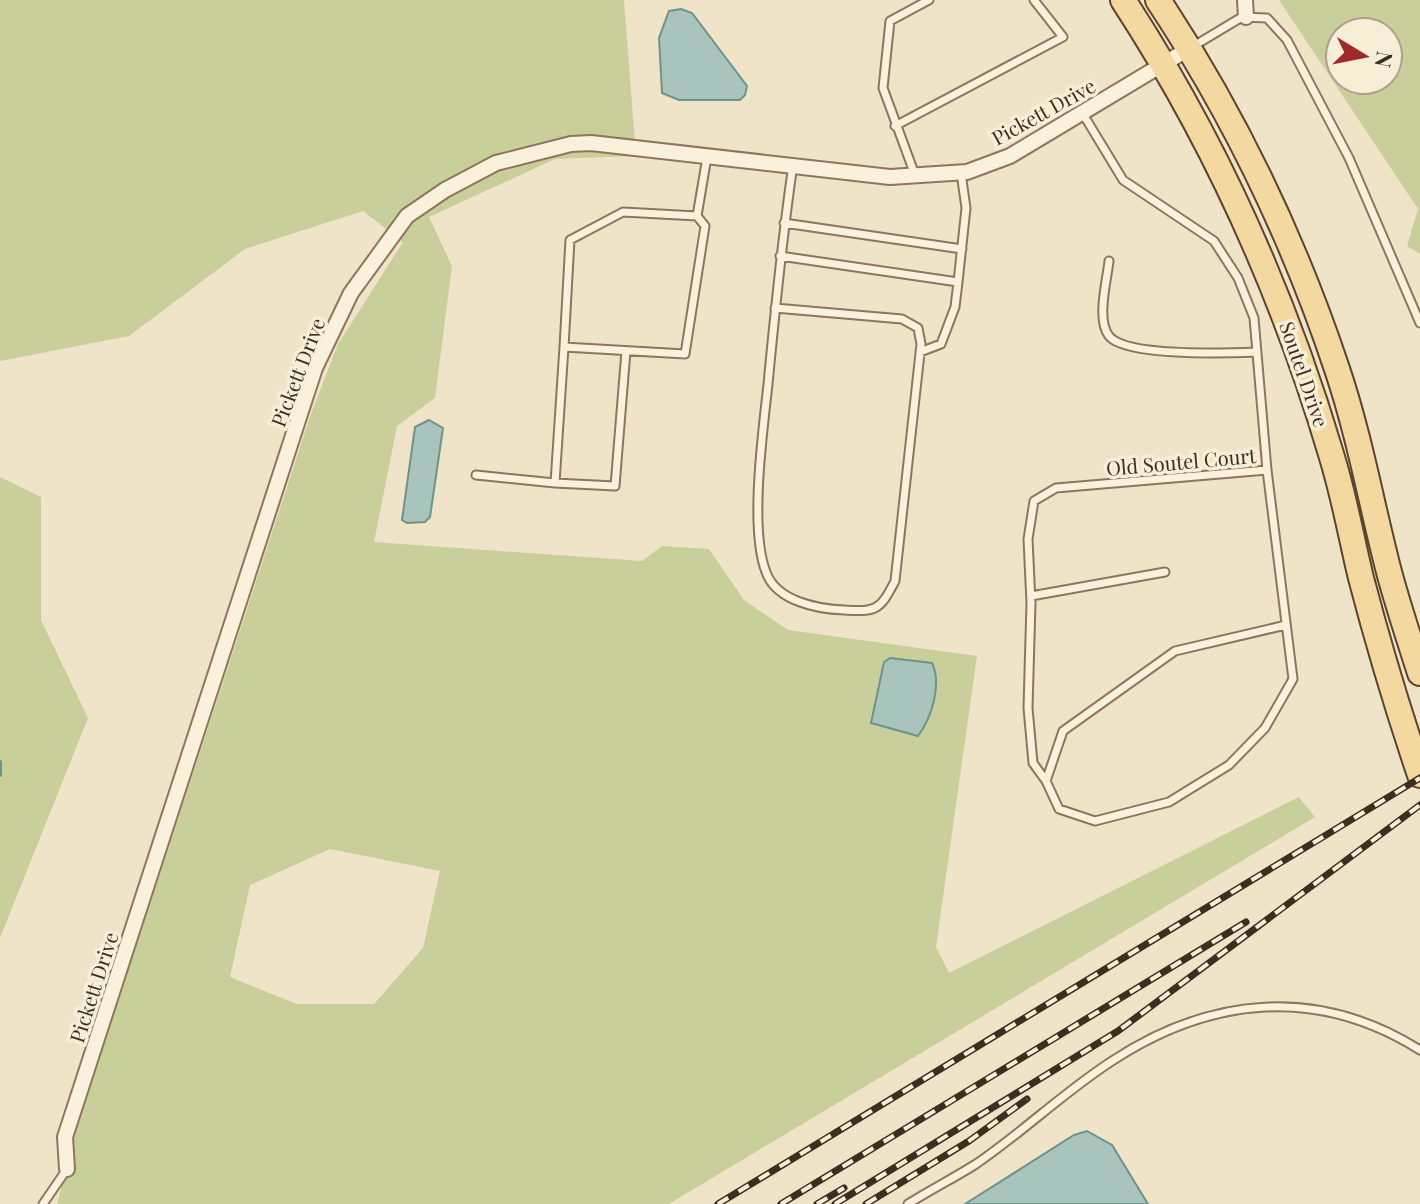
<svg xmlns="http://www.w3.org/2000/svg" width="1420" height="1204" font-family="'Playfair Display',serif">
	<style>
		.green { fill: #c9cf9b; fill-rule: evenodd }
		.water { fill: #a9c4bc; stroke: #6f938a; stroke-width: 2 }
		.lines { fill: none; stroke-linecap: round; stroke-linejoin: round }
		.stream { stroke: #6f938a; stroke-width: 4 }
		.service-casing { stroke: #8d765c; stroke-width: 11 }
		.minor-casing { stroke: #8d765c; stroke-width: 18 }
		.primary-casing { stroke: #5b4430; stroke-width: 28 }
		.service { stroke: #faf1dc; stroke-width: 7 }
		.minor { stroke: #faf1dc; stroke-width: 14 }
		.primary { stroke: #f3d9a0; stroke-width: 24 }
		.rail-casing { stroke: #3d2e20; stroke-width: 7 }
		.rail { stroke: #f7eed8; stroke-width: 4; stroke-dasharray: 12; stroke-linecap: butt }
		.labels { text-anchor: middle; dominant-baseline: central; stroke-width: 7; stroke-linejoin: round; paint-order: stroke }
		.street-label { font-size: 20px; fill: #3d2e20; stroke: #f7eed8 }
	</style>
	<rect width="100%" height="100%" fill="#f0e4c8"/>
	<path class="green" d="M 0,0 L 624,0 L 636,156 L 555,159 L 429,217 L 452,266 L 435,398 L 397,426 L 374,542 L 642,561 L 662,546 L 709,549 L 744,600 L 788,630 L 977,656 L 936,947 L 949,973 L 1299,797 L 1315,817 L 669,1204 L 57,1204 L 76,1130 L 311,414 L 338,344 L 403,242 L 363,211 L 245,249 L 129,336 L 0,361 ZM 330,849 L 440,871 L 423,948 L 374,1004 L 297,1004 L 230,977 L 250,885 Z
		M 1279,0 L 1420,0 L 1420,254 L 1407,246 L 1418,209 ZM 1340,32 L 1388,32 L 1388,80 L 1340,80 Z
		M 0,477 L 41,497 L 41,620 L 88,718 L 0,938 Z"/>
	<path class="water" d="M 681,9 L 692,13 L 747,86 L 745,95 L 740,100 L 679,100 L 662,93 L 659,38 L 669,11 Z
		M 429,420 L 443,428 L 430,517 L 425,522 L 407,523 L 402,520 L 415,427 Z
		M 890,658 L 932,663 C 942,684 932,717 918,736 L 871,723 L 884,662 Z
		M 1087,1131 L 1112,1145 L 1148,1204 L 965,1204 L 1074,1135 Z"/>
	<g class="lines">
		<path class="stream" d="M 0,762 L 0,775"/>
		<defs>
			<path id="service" d="M 1192,47 L 1242,17 L 1267,18 L 1287,40 L 1349,158 L 1420,323
				M 895,126 L 1063,37 L 1034,0
				M 915,175 L 883,88 L 890,21 L 929,0
				M 697,216 L 705,226 L 685,354 L 564,347 L 570,240 L 623,212 L 697,216 L 707,157
				M 784,223 L 962,249
				M 780,256 L 958,282 L 966,208 L 961,173
				M 1109,261 C 1107,281 1096,319 1109,336 C 1126,357 1230,353 1257,352
				M 775,308 L 902,319 L 918,328 L 921,344 L 895,581 C 880,610 877,612 844,610 C 817,609 776,601 766,572 C 749,529 763,431 768,384 C 775,311 782,238 793,165
				M 920,352 L 941,344 L 955,307 L 958,282
				M 1267,470 L 1293,679 L 1265,728 L 1229,765 L 1169,802 L 1095,821 L 1059,809 L 1046,781 L 1063,731 L 1175,651 L 1286,625
				M 476,475 L 555,483 L 564,347
				M 555,483 L 615,486 L 626,351
				M 1031,596 L 1165,572
				M 1046,781 L 1033,763 L 1028,708 L 1031,603 L 1028,539 L 1034,501 L 1056,488 L 1267,470 L 1254,318 L 1238,278 L 1214,241 L 1123,180 L 1083,114
				M 43,1204 L 67,1169
				M 908,1204 C 930,1190 954,1178 976,1164 C 1023,1132 1064,1092 1112,1061 C 1211,996 1318,986 1420,1050"/>
			<path id="minor" d="M 1245,0 L 1246,17
				M 67,1169 L 65,1137 L 315,368 L 351,293 L 407,216 L 445,190 L 496,163 L 571,144 L 591,143 L 890,177 L 967,172 L 1010,156 L 1190,48"/>
			<path id="primary" d="M 1123,0 C 1215,141 1283,292 1331,454 C 1344,495 1351,537 1361,578 C 1378,643 1398,710 1420,775
				M 1158,0 C 1233,113 1294,240 1337,369 C 1359,434 1371,502 1388,568 C 1397,603 1409,638 1420,673"/>
		</defs>
		<use href="#service" class="service-casing"/>
		<use href="#minor" class="minor-casing"/>
		<use href="#primary" class="primary-casing"/>
		<use href="#service" class="service"/>
		<use href="#minor" class="minor"/>
		<use href="#primary" class="primary"/>
		<defs>
			<path id="rail" d="M 718,1204 L 1420,778
				M 781,1204 L 1246,922
				M 817,1204 L 844,1188
				M 835,1204 L 1118,1031 L 1420,805
				M 866,1204 L 969,1141 L 1027,1099"/>
		</defs>
		<use href="#rail" class="rail-casing"/>
		<use href="#rail" class="rail"/>
	</g>
	<g class="labels">
		<g class="street-label">
			<text transform="translate(1043 111) rotate(-29)">Pickett Drive</text>
			<text transform="translate(297 372) rotate(-69)">Pickett Drive</text>
			<text transform="translate(1305 374) rotate(71)">Soutel Drive</text>
			<text transform="translate(1181 461) rotate(-5)">Old Soutel Court</text>
			<text transform="translate(93 987) rotate(-72)">Pickett Drive</text>
		</g>
	</g>
	<g transform="translate(1364 56) rotate(100)"><circle r="38" fill="#f7eed8" stroke="#ada18e" stroke-width="2"/>
	<path d="M0-6L14 30L0 20L-14 30Z" fill="#9e2a2b"/>
	<text y="-12" font-size="22" font-weight="bold" text-anchor="middle" fill="#3d2e20">N</text>
	</g>
</svg>
